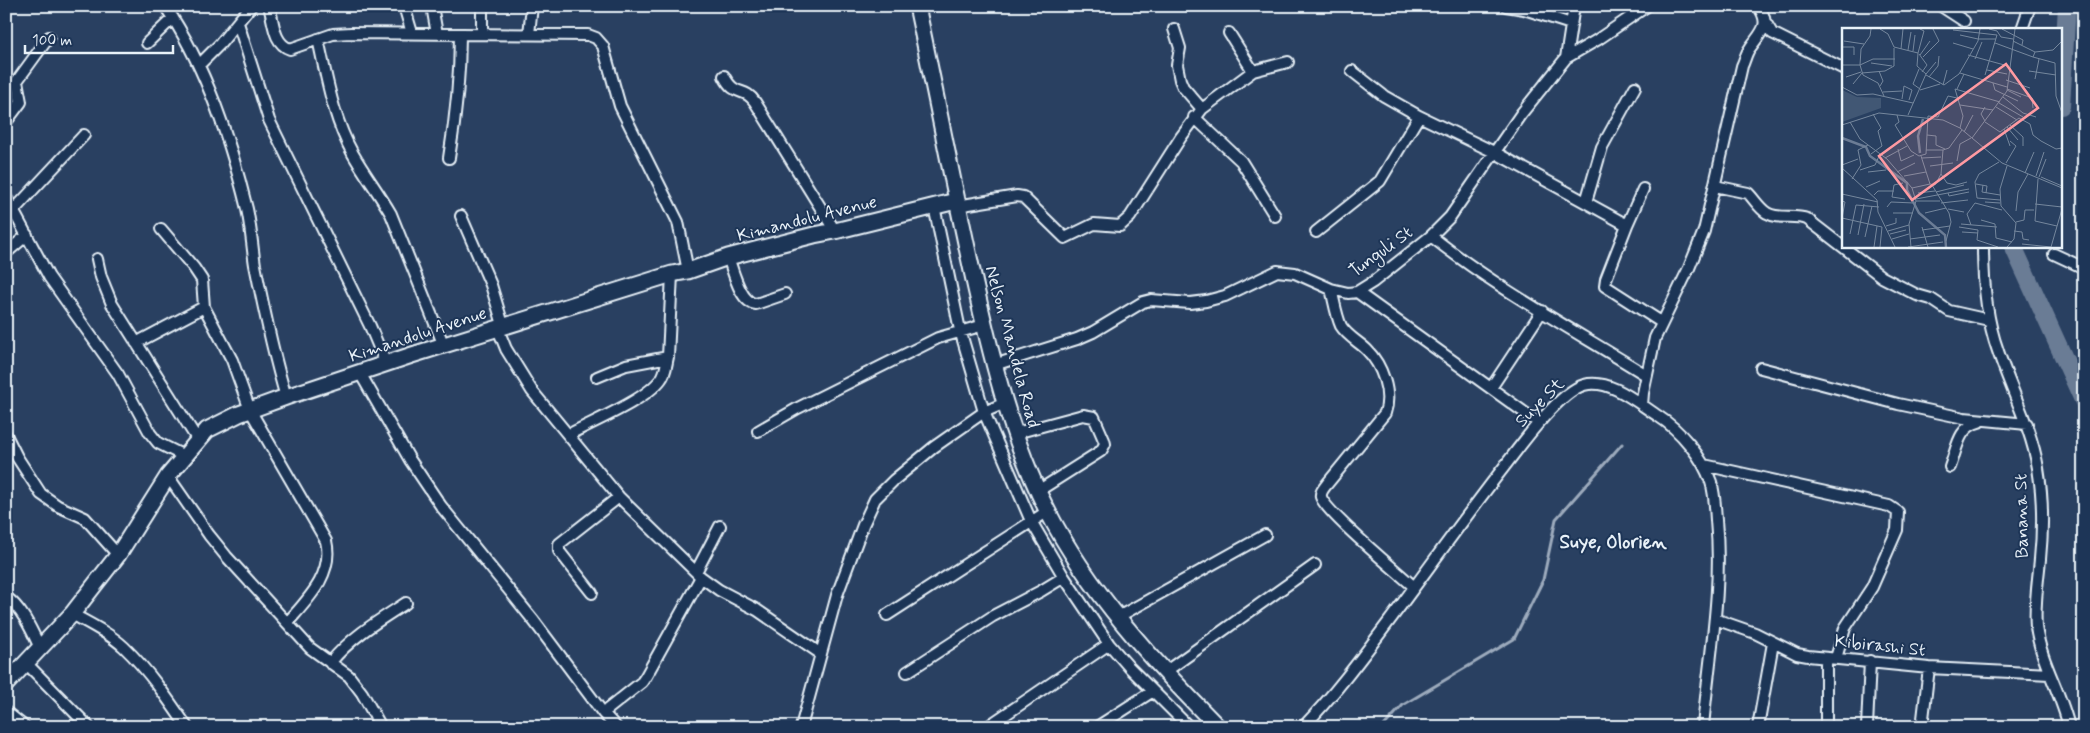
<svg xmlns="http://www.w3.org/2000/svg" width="2090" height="733" font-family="Mynerve,sans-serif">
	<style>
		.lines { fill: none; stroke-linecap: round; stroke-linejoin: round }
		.stream { stroke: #9dabbd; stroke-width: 3 }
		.river { stroke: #6b7c95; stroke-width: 18 }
		.street-casing { stroke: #e8f1f8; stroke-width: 14 }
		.secondary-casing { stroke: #e8f1f8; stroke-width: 19 }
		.street { stroke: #1d3557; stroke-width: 10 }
		.secondary { stroke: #1d3557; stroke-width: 15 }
		.labels { text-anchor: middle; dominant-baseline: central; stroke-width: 4; stroke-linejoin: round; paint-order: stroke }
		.street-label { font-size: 18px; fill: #e8f1f8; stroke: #1d3557 }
		.neighbourhood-label { font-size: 19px; font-weight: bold; fill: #e8f1f8; stroke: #1d3557 }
		.inset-river { fill: none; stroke: #6b7c95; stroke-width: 2.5 }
		.inset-road { fill: none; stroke: #75879d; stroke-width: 1 }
		.view { fill: #ff9aa2; fill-opacity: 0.15; stroke: #ff9aa2; stroke-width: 2.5 }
		.inset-edge { fill: none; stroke: #e8f1f8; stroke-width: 2.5 }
	</style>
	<rect width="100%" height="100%" fill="#294061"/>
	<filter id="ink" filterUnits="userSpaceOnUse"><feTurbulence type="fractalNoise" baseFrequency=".02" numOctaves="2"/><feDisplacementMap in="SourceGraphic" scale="10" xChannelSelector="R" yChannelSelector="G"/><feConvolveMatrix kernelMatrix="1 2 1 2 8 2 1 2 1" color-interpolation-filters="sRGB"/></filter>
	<g filter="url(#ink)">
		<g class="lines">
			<path class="stream" d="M 1383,727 L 1403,705 L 1514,639 L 1543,580 L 1556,519 L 1622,444"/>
			<path class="river" d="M 2061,106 L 2067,6
				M 2013,246 L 2084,402"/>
			<defs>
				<path id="street" d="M 165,6 C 206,66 230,139 247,209 C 251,227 252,246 255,265 C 264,310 273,354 286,397
					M 269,6 C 274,22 273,43 290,49 L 333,34 L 351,33 L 588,35 L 596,38 L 603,46 L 620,106 L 678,222 L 688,271
					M 404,6 L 412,33
					M 432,6 L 437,34
					M 1506,6 L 1524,9 L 1571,24
					M 1941,6 L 1964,21
					M 238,23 L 269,120 L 370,326 L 386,364
					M 1766,23 L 1772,33 L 1844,69
					M 1174,29 L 1180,48 L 1177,65 L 1180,80 L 1183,87 L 1202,109
					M 2022,29 L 2030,6
					M 482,33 L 482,6
					M 1229,33 L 1253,71
					M 529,34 L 532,6
					M 318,39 C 327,79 333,118 353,154 C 365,175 379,193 391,214 L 444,346
					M 147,43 L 173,18
					M 1566,58 L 1574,6
					M 199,65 L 220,44 L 251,6
					M 1352,71 L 1384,96 L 1419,116 L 1494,152 L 1627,225
					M 724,76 C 735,98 744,86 755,102 L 835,231
					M 1194,117 L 1241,161 L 1275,216
					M 6,122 L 21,102 L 17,81 L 49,37
					M 449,158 C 456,116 460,76 460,35
					M 1715,186 L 1748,193 C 1755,200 1759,208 1767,213 C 1779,220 1794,214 1807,219 L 1882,277 L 1917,295 L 1931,299 L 1949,311 L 1989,320
					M 1643,189 L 1627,225 L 1606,279 L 1605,286 L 1661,322
					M 6,197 L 49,277 L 118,374 L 150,433 L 158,443 L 184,456
					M 1586,202 L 1602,147 L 1635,87
					M 934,206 L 960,330 L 984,412 L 1031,521 L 1064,577 L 1109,644 L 1129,667 L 1189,727
					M 957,206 L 1017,196 L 1023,197 L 1065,238 L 1094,224 L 1120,226 L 1130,217 L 1181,137 L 1202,109 L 1253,71 L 1288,62
					M 14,210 L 84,135
					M 461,216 L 491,285 L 504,328
					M 161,229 L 194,268 L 202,280 L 204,307 L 232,360 L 250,410 L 326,541 C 334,574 308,599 288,622
					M 1316,232 L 1380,181 L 1419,116
					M 1431,236 C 1497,289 1574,330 1646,375
					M 1983,246 C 1983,281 1986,318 1998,351 C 2011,390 2031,427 2038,468 C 2043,498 2043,530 2040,559 C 2038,582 2034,604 2036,627 C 2041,663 2061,692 2069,727
					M 6,253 L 27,235
					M 2054,254 L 2084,268
					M 728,257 C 733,270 740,303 756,304 L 785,294
					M 97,259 L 101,277 L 112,304 L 197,439
					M 1331,289 C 1334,300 1336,315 1341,326 C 1347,336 1359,342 1367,350 C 1382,365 1392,393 1385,413 L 1327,484 C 1324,488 1320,492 1321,497 C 1326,513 1398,572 1414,587
					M 1357,292 L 1539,423
					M 498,329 L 506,349 L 532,391 L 619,497 L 701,577 L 719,590 L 757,610 L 821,654
					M 136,343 L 204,307
					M 994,365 L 1077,339 L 1093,332 L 1143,302 L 1151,300 L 1190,303 L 1206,301 L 1225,296 L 1277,271 L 1295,273 L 1331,289 L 1348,293 L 1357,292 L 1373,282 L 1431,236 L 1450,217 L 1521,114 L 1566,58 L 1597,40 L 1647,6
					M 1761,368 L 1898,404 L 1964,418 L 2027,424
					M 360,373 L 410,460 L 441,506 L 534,621 L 603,713 L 616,727
					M 597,377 L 626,365 L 668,357
					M 1491,388 L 1542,311
					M 1642,405 L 1643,393 L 1655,338 L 1689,268 L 1704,231 L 1742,66 C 1745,60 1746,53 1750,48 C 1761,32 1772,25 1758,6
					M 758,431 L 798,408 L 938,338 L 984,325
					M 1016,433 L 1083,415 L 1094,417 L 1104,440 L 1105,444 L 1101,451 L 1038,491
					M 6,435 L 17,457 L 41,494 L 58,506 L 85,518 L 118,555
					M 568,435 C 592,422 646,400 661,379 C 666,373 666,365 668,357 L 672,274
					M 1704,465 L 1889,506 L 1898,512 L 1897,530 L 1872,587 L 1845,628 L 1836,658
					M 1950,467 C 1957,449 1958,427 1979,422
					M 168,476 L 209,535 L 226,556 L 310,648 L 349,676 L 362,693 L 381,727
					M 696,572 L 720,526
					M 592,593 L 559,551 L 559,544 L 619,497
					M 6,597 C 22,608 32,631 40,648
					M 72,614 C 90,624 109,633 124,647 C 149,671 168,699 187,727
					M 887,615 L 1048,511
					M 1118,617 L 1265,535
					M 1715,619 L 1755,633 L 1797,654 L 1808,656 L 1929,668 L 2049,674
					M 26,663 L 89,727
					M 330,663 C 351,637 378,621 406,603
					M 907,672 L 993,616 L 1041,591 L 1064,577
					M 1165,672 L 1315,565
					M 6,712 L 25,727
					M 603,713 L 642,682 L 646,676 L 701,577
					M 801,727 L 837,595 L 863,525 L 875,499 L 894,480 L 934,447 L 984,412 L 1005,403
					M 987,727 L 1109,644
					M 1097,727 L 1153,691
					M 1303,727 C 1335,694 1363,656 1390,620 C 1428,569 1465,517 1504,467 C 1520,446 1559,392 1584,385 C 1610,378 1638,403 1658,416 C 1680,430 1702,456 1711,482 C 1715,494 1715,508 1716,520 C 1723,589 1709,658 1703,727
					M 1758,727 L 1773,643
					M 1826,727 L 1826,658
					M 1867,727 L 1870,661
					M 1922,727 L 1929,668"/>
				<path id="secondary" d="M 917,6 C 937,100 955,195 976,289 C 993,364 1012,441 1047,510 C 1089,592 1154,662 1218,727
					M 6,684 L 72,614 L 93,587 L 118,555 L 168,476 L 207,430 L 239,414 L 286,397 L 412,355 L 672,274 L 688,271 L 728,257 L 814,235 L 835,231 L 956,201"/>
			</defs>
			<use href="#street" class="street-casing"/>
			<use href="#secondary" class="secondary-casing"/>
			<use href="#street" class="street"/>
			<use href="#secondary" class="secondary"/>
		</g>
	</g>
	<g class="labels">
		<g class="street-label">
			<text transform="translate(807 219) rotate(-14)">Kimandolu Avenue</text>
			<text transform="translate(1381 252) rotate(-36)">Tunguli St</text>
			<text transform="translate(418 335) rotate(-18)">Kimandolu Avenue</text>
			<text transform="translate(1012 347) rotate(75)">Nelson Mandela Road</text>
			<text transform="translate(1540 403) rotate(-45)">Suye St</text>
			<text transform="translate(2022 516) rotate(-91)">Banana St</text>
			<text transform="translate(1880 646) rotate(6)">Kibirashi St</text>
		</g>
		<g class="neighbourhood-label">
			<text x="1613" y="542">Suye, Olorien</text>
		</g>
	</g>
	<g transform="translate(1842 28)">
		<rect width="220" height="220" fill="#294061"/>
		<path d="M 0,62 L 15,69 L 39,70 L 39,80 L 0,94 Z" fill="#415774"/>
		<path class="inset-river" d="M 0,110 L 24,119 L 28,128 L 65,155 L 65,162 L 77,185 L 103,207 L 104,219M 78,125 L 76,108 L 81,91"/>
		<path class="inset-road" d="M 29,1 L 28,8 L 19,21 L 18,37 L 21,47 L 36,55 L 42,68M 38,1 L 46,6 L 52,19 L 76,25 L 75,38 L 84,46 L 66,87M 147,1 L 155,3 L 159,9 L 171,11M 160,1 L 181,12 L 180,17M 111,2 L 155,7M 118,7 L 136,11M 136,11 L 154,11M 2,13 L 22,16M 171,13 L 193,24M 220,13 L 211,22 L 193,24 L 191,29 L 213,35 L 214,68 L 220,85M 111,15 L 131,21M 153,15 L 191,29M 1,19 L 12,19 L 12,27M 59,21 L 61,1M 66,22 L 69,4M 71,23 L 73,7M 76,25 L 82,3 L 78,1M 77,26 L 85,37 L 80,44M 78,27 L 88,13M 126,27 L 166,38M 81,29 L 97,13 L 91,1M 133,31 L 140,14M 29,35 L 50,38M 0,37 L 18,37M 18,37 L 31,31 L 53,31M 77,41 L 71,56 L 78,61M 145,42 L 165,46M 37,43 L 41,53 L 38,58M 187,43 L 214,47M 118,45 L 165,59M 84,46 L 94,34M 84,47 L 102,57 L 117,46 L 136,13 L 138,1M 143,47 L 155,7M 4,49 L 19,44M 87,49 L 96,38 L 97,28M 193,51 L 197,31M 164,52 L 188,60M 151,55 L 153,62 L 176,73M 11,56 L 20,45 L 43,43 L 52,38 L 52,20M 101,57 L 105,42M 0,59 L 15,67 L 31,66 L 71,75M 115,61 L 122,46M 165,61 L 190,70 L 191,80M 78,62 L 98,56M 165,62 L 179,69M 41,64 L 60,63M 161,69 L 181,85 L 194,89M 60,71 L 62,58 L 70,62 L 67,72M 157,75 L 181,89M 118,77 L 151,82M 143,79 L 139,86 L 143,93M 154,79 L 175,92M 55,87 L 57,94 L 53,97 L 69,123 L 77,128 L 84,126 L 86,88 L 96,89M 96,89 L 106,68 L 115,70M 8,94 L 18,111 L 45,131 L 70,160 L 74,173 L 67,196 L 69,219M 143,94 L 158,104 L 177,90 L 188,96 L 191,107 L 199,113 L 214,121 L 220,120M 0,97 L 37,85 L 101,92 L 118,100 L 160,135 L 220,160M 168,97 L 181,109 L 181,118M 165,99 L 176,112M 118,100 L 121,88 L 113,61 L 158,74M 162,101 L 168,118M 122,104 L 131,87M 85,107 L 94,108 L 94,117 L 103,121M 130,110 L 165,63 L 173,1M 56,121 L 59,133 L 72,127M 84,122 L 101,122M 29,126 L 40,118 L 36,103 L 39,100 L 31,86M 79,128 L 88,156 L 93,157 L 99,146 L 101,122 L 107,120 L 120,102M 43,130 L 65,118M 80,130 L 99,129M 115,133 L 118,116 L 129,110M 157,134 L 137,146 L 133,154 L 135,170 L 158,172M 164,135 L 174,118 L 168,113M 0,137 L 16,131M 88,138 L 111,135M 165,138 L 158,161 L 159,178 L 174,195 L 172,211 L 165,219M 0,140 L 35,172 L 36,184 L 53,219M 18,142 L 33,137 L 38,126M 26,144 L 44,142M 55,144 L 73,135M 183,145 L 192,124M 99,146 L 105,155 L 114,157 L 125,154M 62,148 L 84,144M 194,148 L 202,124M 197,149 L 204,131M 199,149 L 220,158M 10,151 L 19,137 L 16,122 L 26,117M 196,151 L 193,193 L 215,198M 61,155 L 52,157 L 50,169 L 63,171M 134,156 L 145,158 L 144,165M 90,157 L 107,185 L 109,194 L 104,213M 141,157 L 140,164 L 158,167M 24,159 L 38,153M 70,160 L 88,156M 94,164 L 122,157M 76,165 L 93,163M 106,165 L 107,168 L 127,164M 0,166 L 36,174M 32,167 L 36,163 L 52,163M 74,171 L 127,161M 0,173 L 3,174 L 0,190M 74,173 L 98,173M 143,174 L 158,175M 99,175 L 126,172M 193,176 L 220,179M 45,179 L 49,174 L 72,175M 106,181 L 122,184M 174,183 L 176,164 L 186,146M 51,185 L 71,185M 83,185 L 104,180M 0,190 L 40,199 L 38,219M 139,192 L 153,196 L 154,210 L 170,214M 174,194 L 182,192 L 183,182 L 192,182M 119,196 L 155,199M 129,197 L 125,186 L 133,175 L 160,182M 44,198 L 54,195 L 54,190M 80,199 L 86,219M 117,199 L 136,202 L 135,212 L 156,219M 80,202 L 108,198M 46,203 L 67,197M 172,203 L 180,204 L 181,211 L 187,212M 120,204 L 136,205M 8,206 L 14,177 L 37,179M 48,206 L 64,202M 16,207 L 22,176M 23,209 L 30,178M 50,211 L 67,206M 68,211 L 98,207M 180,216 L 209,219M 32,219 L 35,198M 66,219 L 101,214M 209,219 L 220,181"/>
		<path class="view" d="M 164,36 L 196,80 L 70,172 L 37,128 Z"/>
		<rect width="220" height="220" class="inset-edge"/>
	</g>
	<rect width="2090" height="733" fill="none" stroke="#1d3557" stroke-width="25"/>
	<rect x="12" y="12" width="2065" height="708" fill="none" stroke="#e8f1f8" stroke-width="2" filter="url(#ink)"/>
	<path d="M25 45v8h148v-8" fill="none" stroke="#e8f1f8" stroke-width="2.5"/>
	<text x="32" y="45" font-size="15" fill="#e8f1f8" stroke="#1d3557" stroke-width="4" paint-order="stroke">100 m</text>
</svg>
